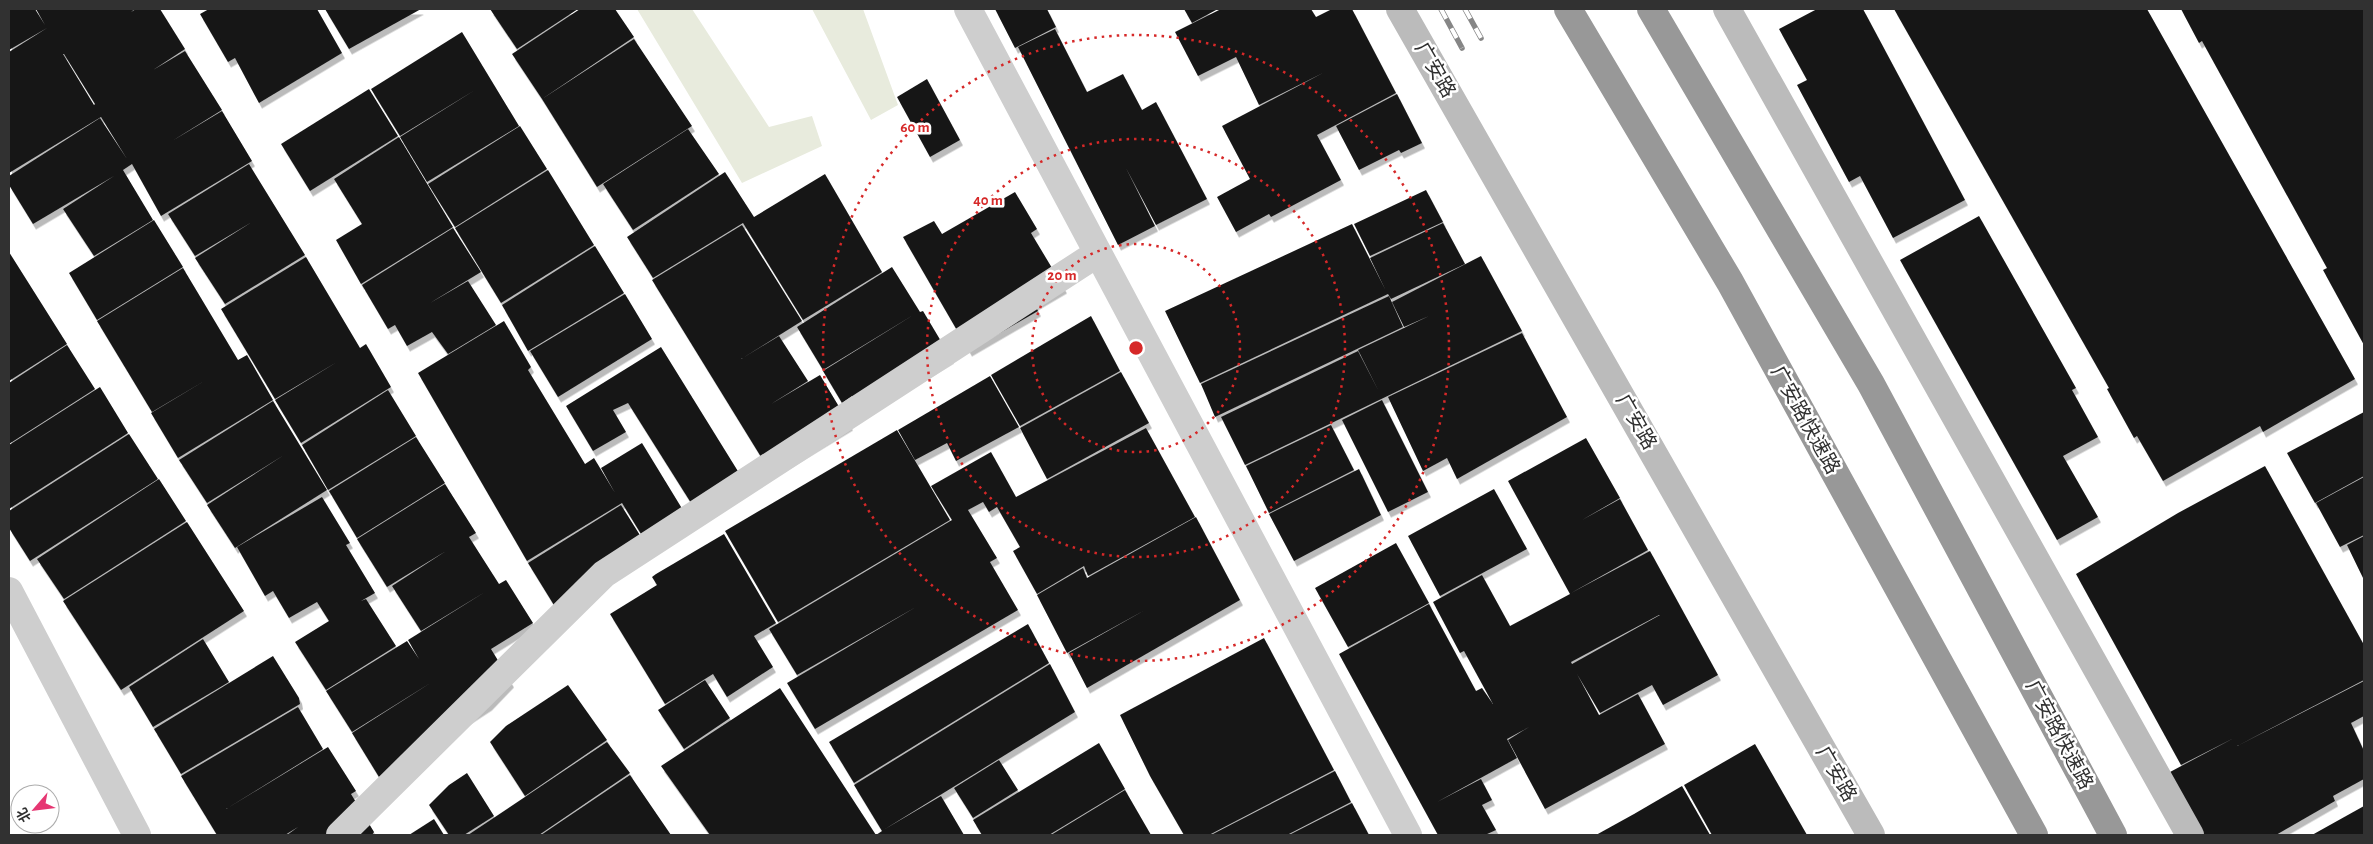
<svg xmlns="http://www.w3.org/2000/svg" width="2373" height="844" font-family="'Alegreya Sans','Noto Sans SC',sans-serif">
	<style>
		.green { fill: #e8ebdd }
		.building { fill: #181818; fill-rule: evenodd; filter: url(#shadow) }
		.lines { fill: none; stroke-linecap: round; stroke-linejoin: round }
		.street { stroke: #cecece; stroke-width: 28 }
		.secondary { stroke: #bbb; stroke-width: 28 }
		.highway { stroke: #989898; stroke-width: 28 }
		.rail-casing { stroke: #868686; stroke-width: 5.5 }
		.rail { stroke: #fff; stroke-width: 4; stroke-dasharray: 11; stroke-linecap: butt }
		.ring { fill: none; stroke: #d62828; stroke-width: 2.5; stroke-dasharray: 2.5 5 }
		.labels { text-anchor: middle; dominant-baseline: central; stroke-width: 5; stroke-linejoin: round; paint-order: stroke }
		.street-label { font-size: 20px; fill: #313131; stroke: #fff }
		.centre { fill: #d62828; stroke: #fff; stroke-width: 2.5 }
		.ring-label { font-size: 15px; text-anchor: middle; font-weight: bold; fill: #d62828; stroke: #fff; stroke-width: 5; stroke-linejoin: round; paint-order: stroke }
	</style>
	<defs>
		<filter id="shadow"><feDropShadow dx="3" dy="5.5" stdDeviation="0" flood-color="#0004"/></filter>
	</defs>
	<rect width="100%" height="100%" fill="#fff"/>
	<path class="green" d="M 637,9 L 692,9 L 769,127 L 812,116 L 822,146 L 742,183 Z
		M 812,9 L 863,9 L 898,105 L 871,120 Z"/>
	<path class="building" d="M 9,9 L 35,9 L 45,25 L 36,9 L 135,9 L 131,12 L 136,9 L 160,9 L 185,49 L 153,70 L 185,51 L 222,110 L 172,141 L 222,111 L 252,161 L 161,216 L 132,164 L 123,170 L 153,220 L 94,256 L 63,209 L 114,176 L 33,224 L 9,185 L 9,176 L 100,118 L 127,159 L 101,117 L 9,173 L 9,52 L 47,28 L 9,50 ZM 63,54 L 64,54 L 95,104 L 94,105 Z
		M 209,9 L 317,9 L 342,53 L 259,103 L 235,58 L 228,62 L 200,14 Z
		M 325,9 L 421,9 L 349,49 Z
		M 490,9 L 578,9 L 517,49 Z
		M 580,9 L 615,9 L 634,37 L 542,99 L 512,54 Z
		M 995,9 L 1047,9 L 1056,27 L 1015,48 Z
		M 1184,9 L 1218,9 L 1192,23 Z
		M 1221,9 L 1311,9 L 1316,17 L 1332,9 L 1352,9 L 1396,93 L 1317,135 L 1341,180 L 1271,217 L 1269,214 L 1236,232 L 1217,197 L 1250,179 L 1222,126 L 1323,73 L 1259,105 L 1236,57 L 1198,76 L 1175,32 Z
		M 1817,9 L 1863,9 L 1965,200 L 1893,238 L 1860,176 L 1849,182 L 1797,85 L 1807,80 L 1779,29 Z
		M 1894,9 L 2147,9 L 2355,379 L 2263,432 L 2260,426 L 2163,481 L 2137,436 L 2134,438 L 2107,389 L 2109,388 Z
		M 2181,9 L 2364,9 L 2364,345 L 2323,270 L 2327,268 L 2202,41 L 2199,43 Z
		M 1055,29 L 1087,92 L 1123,74 L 1142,110 L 1156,102 L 1207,199 L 1156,225 L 1126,168 L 1155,226 L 1118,245 L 1018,47 Z
		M 462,32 L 519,126 L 427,182 L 400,137 L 475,90 L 400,136 L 371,89 Z
		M 634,39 L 692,126 L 597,187 L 542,99 Z
		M 927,79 L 960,140 L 930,157 L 897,97 Z
		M 369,89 L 398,136 L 310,191 L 281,144 Z
		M 1397,94 L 1422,143 L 1401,153 L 1399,150 L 1359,170 L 1336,126 Z
		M 520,126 L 547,169 L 455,227 L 428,184 Z
		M 688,129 L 719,174 L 633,230 L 603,184 Z
		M 399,137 L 453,227 L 361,284 L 336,240 L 362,224 L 334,179 Z
		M 249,164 L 305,255 L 225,304 L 195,258 L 252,222 L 195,256 L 168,214 Z
		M 548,170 L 594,245 L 501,303 L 455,228 Z
		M 725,172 L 754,217 L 825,174 L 882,272 L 803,320 L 743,223 L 653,278 L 627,237 Z
		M 1426,190 L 1443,222 L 1370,256 L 1354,224 Z
		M 1015,192 L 1037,229 L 1031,233 L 1064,288 L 1035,305 L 1038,311 L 969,351 L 903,237 L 934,221 L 942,234 Z
		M 1979,216 L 2076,388 L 2072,390 L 2098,437 L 2063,456 L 2098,517 L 2057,540 L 1900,260 Z
		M 154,220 L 183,267 L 97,320 L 69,273 Z
		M 1443,223 L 1465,264 L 1391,299 L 1388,294 L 1200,383 L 1165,311 L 1352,224 L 1385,289 L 1370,258 Z
		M 742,225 L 802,321 L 741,359 L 779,336 L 808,381 L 771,404 L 820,375 L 850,425 L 771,473 L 652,280 Z
		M 453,228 L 481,272 L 430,303 L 468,281 L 496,325 L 448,354 L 432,332 L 407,346 L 395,325 L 388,329 L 362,285 Z
		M 595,246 L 624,293 L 528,351 L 502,305 Z
		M 9,252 L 67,344 L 9,381 Z
		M 1481,256 L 1522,331 L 1245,465 L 1221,417 L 1358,351 L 1378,390 L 1358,350 L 1429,316 L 1404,327 L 1392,302 Z
		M 306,257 L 360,348 L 366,344 L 391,387 L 301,443 L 275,400 L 337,362 L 275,399 L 221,309 Z
		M 892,267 L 920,312 L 923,311 L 951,358 L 863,411 L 852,396 L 842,403 L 823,371 L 915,314 L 823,370 L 797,327 Z
		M 183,268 L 238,360 L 247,355 L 273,400 L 178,458 L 151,413 L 206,380 L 152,412 L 97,321 Z
		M 625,294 L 652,339 L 558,397 L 530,351 Z
		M 1389,296 L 1403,327 L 1215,417 L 1201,384 Z
		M 1091,316 L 1120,371 L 1020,426 L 991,375 Z
		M 504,321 L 531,367 L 528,370 L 585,464 L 594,458 L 615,493 L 601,468 L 642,443 L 689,520 L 649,547 L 622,503 L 527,561 L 418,373 Z
		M 1522,333 L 1567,417 L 1457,479 L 1447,458 L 1423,471 L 1388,397 Z
		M 67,345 L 95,389 L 9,444 L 9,383 Z
		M 661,347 L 744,481 L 698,514 L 628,403 L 613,410 L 626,432 L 593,451 L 566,406 Z
		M 1121,372 L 1149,423 L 1047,479 L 1020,428 Z
		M 990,376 L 1019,427 L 956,461 L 947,443 L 915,460 L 898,430 Z
		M 100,387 L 128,433 L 9,509 L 9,445 Z
		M 388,390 L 416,436 L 328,490 L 302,445 Z
		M 1382,400 L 1428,492 L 1388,512 L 1342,420 Z
		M 273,401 L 327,490 L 235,548 L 207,505 L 284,455 L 207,503 L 179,460 Z
		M 2364,412 L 2364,476 L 2315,503 L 2287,453 Z
		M 1331,425 L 1354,470 L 1269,513 L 1246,466 Z
		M 1146,428 L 1195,517 L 1088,576 L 1084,566 L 1037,594 L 1013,551 L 1020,547 L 997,507 L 989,512 L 983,502 L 968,510 L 997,558 L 990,562 L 1018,610 L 815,729 L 787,683 L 916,607 L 797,675 L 769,629 L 952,520 L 931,486 L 991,452 L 1016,497 Z
		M 897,430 L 950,520 L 778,622 L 725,531 Z
		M 129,434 L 158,479 L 30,561 L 9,528 L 9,511 Z
		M 416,437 L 445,483 L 357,538 L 329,491 Z
		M 1586,438 L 1620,498 L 1582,520 L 1620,499 L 1648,550 L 1571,593 L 1650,551 L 1718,675 L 1663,705 L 1652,685 L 1600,713 L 1577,674 L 1599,715 L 1638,694 L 1665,744 L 1545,809 L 1508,740 L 1529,727 L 1507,739 L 1517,758 L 1437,802 L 1481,779 L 1492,800 L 1482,805 L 1496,830 L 1485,835 L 1438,835 L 1339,654 L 1429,604 L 1476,691 L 1482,688 L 1493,704 L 1464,651 L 1460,653 L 1433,602 L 1482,575 L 1510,626 L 1570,594 L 1508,481 ZM 1659,615 L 1660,615 L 1572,664 L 1571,662 Z
		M 2265,466 L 2364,645 L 2364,680 L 2237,746 L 2364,681 L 2364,716 L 2351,723 L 2364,751 L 2364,779 L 2333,796 L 2335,801 L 2276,835 L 2204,835 L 2170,772 L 2234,738 L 2181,765 L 2076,574 L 2178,513 Z
		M 1359,469 L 1381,515 L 1294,561 L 1269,514 Z
		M 2364,477 L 2364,535 L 2340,547 L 2316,503 Z
		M 159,479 L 186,521 L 64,599 L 37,559 Z
		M 445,484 L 476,533 L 469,537 L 499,584 L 506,580 L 533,623 L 491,649 L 511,682 L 489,705 L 379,777 L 352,733 L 432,682 L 352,732 L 326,691 L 407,641 L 419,659 L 408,640 L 485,592 L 421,631 L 392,586 L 446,551 L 387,587 L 357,539 Z
		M 1494,489 L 1527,549 L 1440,596 L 1408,536 Z
		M 322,497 L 350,543 L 346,545 L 375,593 L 361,601 L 366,599 L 396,646 L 326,690 L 295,642 L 329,621 L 317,602 L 289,618 L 273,591 L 265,596 L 237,547 Z
		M 621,505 L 648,548 L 557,610 L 528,563 Z
		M 1196,517 L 1240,600 L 1087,688 L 1069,653 L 1145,610 L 1067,653 L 1037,595 L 1083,568 L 1087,578 Z
		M 187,522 L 244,611 L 121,690 L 63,601 Z
		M 724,534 L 776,623 L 754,636 L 773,667 L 727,697 L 713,674 L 665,704 L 610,614 L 657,585 L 652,577 L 656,574 Z
		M 2364,536 L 2364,580 L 2347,545 Z
		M 1396,543 L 1429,603 L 1348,647 L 1315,588 Z
		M 1028,624 L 1049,663 L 854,783 L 829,742 Z
		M 1264,638 L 1334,770 L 1209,835 L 1184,835 L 1150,776 L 1120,715 Z
		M 203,639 L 229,682 L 153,727 L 129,687 Z
		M 273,656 L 299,698 L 300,704 L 181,774 L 154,729 Z
		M 1050,664 L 1075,712 L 885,829 L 941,796 L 964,835 L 710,835 L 661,766 L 780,688 L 876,835 L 882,831 L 854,785 Z
		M 705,680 L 730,718 L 684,749 L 658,710 Z
		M 568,685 L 607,740 L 525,796 L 490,742 L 506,726 Z
		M 298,707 L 323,749 L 226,809 L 328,747 L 356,791 L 351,794 L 374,832 L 372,835 L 287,835 L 298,827 L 285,835 L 217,835 L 181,776 Z
		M 607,742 L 630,773 L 539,835 L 468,835 Z
		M 1099,743 L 1125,789 L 1049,835 L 982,835 L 973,820 Z
		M 1755,744 L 1807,835 L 1712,835 L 1684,785 Z
		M 999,760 L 1018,790 L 973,818 L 954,788 Z
		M 1335,771 L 1351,802 L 1287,835 L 1211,835 Z
		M 467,773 L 494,816 L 464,835 L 449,835 L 429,805 L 449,785 Z
		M 630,775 L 671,835 L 541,835 Z
		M 1682,786 L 1710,835 L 1596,835 L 1634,814 Z
		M 1125,790 L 1151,835 L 1051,835 Z
		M 1352,803 L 1369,835 L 1289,835 Z
		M 2364,806 L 2364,835 L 2312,835 Z
		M 434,819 L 444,835 L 409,835 Z"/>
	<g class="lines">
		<path class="street" d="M 968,9 L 1408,835
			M 9,591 L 137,835
			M 340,835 L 604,574 L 1098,253"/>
		<path class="secondary" d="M 1400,9 L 1871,835
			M 1727,9 L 2190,835"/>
		<path class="highway" d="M 1568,9 L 1730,282 L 2034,835
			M 1651,9 L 1871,384 L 2113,835"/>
		<defs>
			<path id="rail" d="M 1441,9 L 1462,48
				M 1465,9 L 1481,38"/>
		</defs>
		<use href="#rail" class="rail-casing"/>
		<use href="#rail" class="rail"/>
	</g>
	<g class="ring">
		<circle cx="1136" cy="348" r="104"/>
		<circle cx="1136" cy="348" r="209"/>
		<circle cx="1136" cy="348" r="313"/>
	</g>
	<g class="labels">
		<g class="street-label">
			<text transform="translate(1435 70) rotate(60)">广安路</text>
			<text transform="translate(1805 420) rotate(61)">广安路快速路</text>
			<text transform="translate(1636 422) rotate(60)">广安路</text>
			<text transform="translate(2059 735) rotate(62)">广安路快速路</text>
			<text transform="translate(1836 774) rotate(60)">广安路</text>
		</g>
	</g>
	<circle cx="1136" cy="348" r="8" class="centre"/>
	<g class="ring-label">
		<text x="915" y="132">60 m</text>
		<text x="988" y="205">40 m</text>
		<text x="1062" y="280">20 m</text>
	</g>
	<rect width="2373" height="844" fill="none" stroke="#313131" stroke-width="20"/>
	<g transform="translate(35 809) rotate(242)"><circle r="24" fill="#ffffff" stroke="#adadad"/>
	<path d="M0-4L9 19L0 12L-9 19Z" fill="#e63672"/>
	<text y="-8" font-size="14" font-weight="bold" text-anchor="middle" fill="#313131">北</text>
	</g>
</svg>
